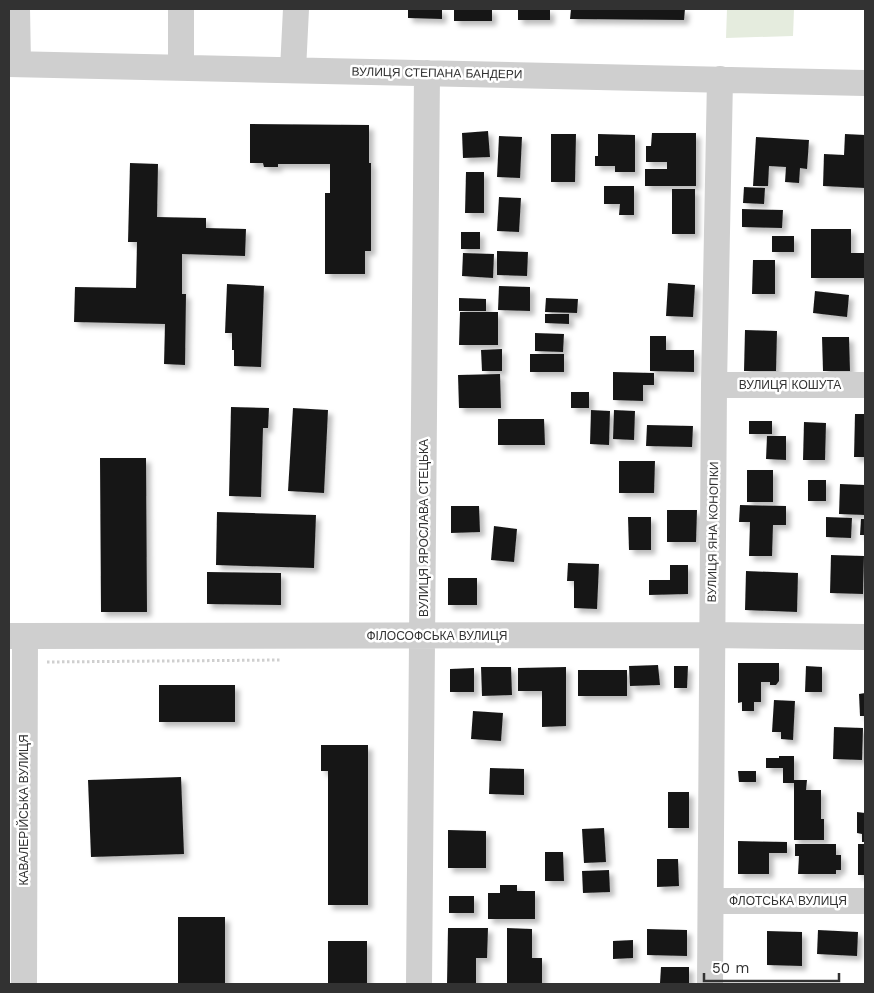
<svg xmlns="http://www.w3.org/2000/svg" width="874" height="993" font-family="'Work Sans',sans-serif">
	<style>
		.green { fill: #e5ecde }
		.building { fill: #191919; filter: url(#shadow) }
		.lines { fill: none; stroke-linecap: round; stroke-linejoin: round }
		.path { stroke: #cfcfcf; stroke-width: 3; stroke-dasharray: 2.5 2.5; stroke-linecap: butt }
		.minor { stroke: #cfcfcf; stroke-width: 26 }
		.labels { text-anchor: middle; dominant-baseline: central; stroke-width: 5; stroke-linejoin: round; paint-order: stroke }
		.street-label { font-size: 12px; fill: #323232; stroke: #fff }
	</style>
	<defs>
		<filter id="shadow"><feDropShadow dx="4.5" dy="4.5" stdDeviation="2.5" flood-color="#0004"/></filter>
	</defs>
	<rect width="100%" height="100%" fill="#fff"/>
	<path class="green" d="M 727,9 L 794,9 L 793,36 L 726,38 Z"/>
	<path class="building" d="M 408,9 L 442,9 L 442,19 L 408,18 Z
		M 454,9 L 492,9 L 492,21 L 454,21 Z
		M 518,9 L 550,9 L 550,20 L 518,20 Z
		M 571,9 L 685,9 L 684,20 L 570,19 Z
		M 250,124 L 369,125 L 369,163 L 371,163 L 371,251 L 365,251 L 365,274 L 325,274 L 325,193 L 330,193 L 330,164 L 278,164 L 278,167 L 264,167 L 263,163 L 250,163 Z
		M 488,131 L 490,157 L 463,158 L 462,133 Z
		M 652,133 L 696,133 L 696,186 L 645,186 L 645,169 L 667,169 L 667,162 L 646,162 L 646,146 L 651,146 Z
		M 551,134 L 576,134 L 575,182 L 551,182 Z
		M 598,134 L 635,135 L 635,172 L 615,172 L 615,166 L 595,166 L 595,156 L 598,156 Z
		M 845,134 L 865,135 L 865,188 L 823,186 L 824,154 L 844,155 Z
		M 499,136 L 522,137 L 520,178 L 497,177 Z
		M 756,137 L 809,140 L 807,169 L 800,168 L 799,183 L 785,182 L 786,167 L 769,166 L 768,186 L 753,186 Z
		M 130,163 L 158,164 L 157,217 L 206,218 L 206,228 L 246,229 L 245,256 L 182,254 L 182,294 L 186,294 L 185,365 L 164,364 L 165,324 L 74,322 L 75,287 L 136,288 L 137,242 L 128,242 Z
		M 466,172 L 484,172 L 484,213 L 465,213 Z
		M 604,186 L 634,186 L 634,215 L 619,215 L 620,204 L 604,204 Z
		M 744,187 L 765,188 L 764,204 L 743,203 Z
		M 672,189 L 695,189 L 695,234 L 672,234 Z
		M 499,197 L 521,198 L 519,232 L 497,231 Z
		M 742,209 L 783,210 L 782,228 L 742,227 Z
		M 811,229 L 851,229 L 851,253 L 865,253 L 865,278 L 811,278 Z
		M 461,232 L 480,232 L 480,249 L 461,249 Z
		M 772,236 L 794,236 L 794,252 L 772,252 Z
		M 497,251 L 528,252 L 527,276 L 497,275 Z
		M 463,253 L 494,254 L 493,278 L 462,276 Z
		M 753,260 L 775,260 L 775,294 L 752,294 Z
		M 668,283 L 695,285 L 693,317 L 666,316 Z
		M 227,284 L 264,286 L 261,367 L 234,366 L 234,350 L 232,350 L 232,333 L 225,333 Z
		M 499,286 L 530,287 L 530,311 L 498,310 Z
		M 815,291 L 849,295 L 847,317 L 813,313 Z
		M 459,298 L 486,299 L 486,311 L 459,311 Z
		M 546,298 L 578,299 L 577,313 L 545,312 Z
		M 460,312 L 498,312 L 498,345 L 459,345 Z
		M 545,314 L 569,314 L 569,324 L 545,323 Z
		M 745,330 L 777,331 L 776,371 L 744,371 Z
		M 535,333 L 564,334 L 563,352 L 535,351 Z
		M 650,336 L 666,336 L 666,350 L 694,350 L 694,372 L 650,371 Z
		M 822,337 L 849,337 L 850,371 L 823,371 Z
		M 502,349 L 502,371 L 482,371 L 481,350 Z
		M 530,354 L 564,354 L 564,372 L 530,372 Z
		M 613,372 L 654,373 L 654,385 L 643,385 L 643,401 L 613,400 Z
		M 500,374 L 501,408 L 459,408 L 458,375 Z
		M 571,392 L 589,392 L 589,408 L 571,408 Z
		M 231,407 L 269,408 L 268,428 L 263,428 L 261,497 L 229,496 Z
		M 293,408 L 328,410 L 324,493 L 288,491 Z
		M 591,410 L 610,411 L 609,445 L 590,444 Z
		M 614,410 L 635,411 L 634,440 L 613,439 Z
		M 855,414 L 865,414 L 865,457 L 854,457 Z
		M 498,419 L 544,419 L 545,445 L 498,445 Z
		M 749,421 L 772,421 L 772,434 L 749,434 Z
		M 804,422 L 826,423 L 825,460 L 803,460 Z
		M 647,425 L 693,426 L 692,447 L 646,446 Z
		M 767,436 L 786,436 L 786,460 L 766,459 Z
		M 100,458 L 146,458 L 147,612 L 101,612 Z
		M 619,461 L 655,461 L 654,493 L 619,493 Z
		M 747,470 L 773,470 L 773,502 L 747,502 Z
		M 808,480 L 826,480 L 826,501 L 808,501 Z
		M 840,484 L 865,485 L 865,515 L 839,514 Z
		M 740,505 L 786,506 L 786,525 L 773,525 L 772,556 L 749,556 L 750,522 L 739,522 Z
		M 451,506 L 479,506 L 480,532 L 451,533 Z
		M 667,510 L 697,510 L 696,542 L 667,542 Z
		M 217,512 L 316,515 L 314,568 L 216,565 Z
		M 628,517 L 651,517 L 651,550 L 629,550 Z
		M 826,517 L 852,518 L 851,538 L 826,537 Z
		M 861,519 L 865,519 L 865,535 L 860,535 Z
		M 494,526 L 517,529 L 514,562 L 491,560 Z
		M 831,555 L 864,556 L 863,594 L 830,593 Z
		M 568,563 L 599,564 L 597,609 L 574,608 L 574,581 L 567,581 Z
		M 670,565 L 688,565 L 688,594 L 649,595 L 649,580 L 670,580 Z
		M 746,571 L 798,573 L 797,612 L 745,610 Z
		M 207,572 L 281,573 L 281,605 L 207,604 Z
		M 448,578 L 477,578 L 477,605 L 448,605 Z
		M 738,663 L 779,663 L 779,681 L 776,685 L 770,685 L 770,682 L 761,682 L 761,702 L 754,702 L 754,711 L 742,711 L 742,702 L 738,703 Z
		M 658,665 L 660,685 L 630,686 L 629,666 Z
		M 674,666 L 688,666 L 687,688 L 674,688 Z
		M 806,666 L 822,667 L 822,692 L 805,692 Z
		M 481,667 L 511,667 L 512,695 L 482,696 Z
		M 566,667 L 566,726 L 542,727 L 542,691 L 518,691 L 518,668 Z
		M 474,668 L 474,692 L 450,692 L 450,669 Z
		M 578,670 L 627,670 L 627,696 L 578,696 Z
		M 159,685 L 235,685 L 235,722 L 159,722 Z
		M 865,693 L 865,716 L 860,716 L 859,694 Z
		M 774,700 L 795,701 L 793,740 L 781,739 L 781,732 L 772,732 Z
		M 473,711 L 503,713 L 501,741 L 471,739 Z
		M 834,727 L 863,728 L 862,760 L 833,759 Z
		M 321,745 L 368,745 L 368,905 L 328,905 L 328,771 L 321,771 Z
		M 779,756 L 794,756 L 794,780 L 807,780 L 806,790 L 821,790 L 821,819 L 824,819 L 824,840 L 794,840 L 794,783 L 783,783 L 783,768 L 766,768 L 766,758 L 779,758 Z
		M 490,768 L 524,769 L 524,795 L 489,794 Z
		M 738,771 L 756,771 L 756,782 L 739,782 Z
		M 181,777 L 184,854 L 91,857 L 88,780 Z
		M 668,792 L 689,792 L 689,828 L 668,828 Z
		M 857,812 L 865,813 L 865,842 L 862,842 L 862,834 L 857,833 Z
		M 604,828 L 606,862 L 584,863 L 582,829 Z
		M 448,830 L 486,831 L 486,868 L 448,868 Z
		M 738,841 L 787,842 L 787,853 L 769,853 L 769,874 L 738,874 Z
		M 795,844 L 836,844 L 836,855 L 841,855 L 841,870 L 836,870 L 836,874 L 798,874 L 799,856 L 795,856 Z
		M 858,844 L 865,844 L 865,875 L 858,875 Z
		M 545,852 L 563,852 L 564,881 L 545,881 Z
		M 657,859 L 678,859 L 679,886 L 657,887 Z
		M 609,870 L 610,892 L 583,893 L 582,871 Z
		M 500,885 L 517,885 L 517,891 L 535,891 L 535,919 L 488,919 L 488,893 L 500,893 Z
		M 449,896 L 474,896 L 474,913 L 449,913 Z
		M 178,917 L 225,917 L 225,984 L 178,984 Z
		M 448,928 L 488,928 L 487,958 L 476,958 L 476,984 L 447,984 Z
		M 507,928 L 532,929 L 532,958 L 542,958 L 542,984 L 507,983 Z
		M 647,929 L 687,930 L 687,956 L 647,955 Z
		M 818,930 L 858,932 L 857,956 L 817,954 Z
		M 767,931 L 802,932 L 802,966 L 767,965 Z
		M 633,940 L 633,958 L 613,959 L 613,941 Z
		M 328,941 L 367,941 L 367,984 L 328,984 Z
		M 661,967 L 689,967 L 689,984 L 660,983 Z"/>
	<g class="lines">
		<path class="path" d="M 47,662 L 281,660"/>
		<path class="minor" d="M 17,9 L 18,64
			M 9,64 L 865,83
			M 181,68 L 181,9
			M 293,70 L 296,9
			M 714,385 L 865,385
			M 9,636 L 712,635 L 865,637
			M 711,901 L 865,901
			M 24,984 L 25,636
			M 419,984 L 427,73
			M 710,984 L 714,385 L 720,79"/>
	</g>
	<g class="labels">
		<g class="street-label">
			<text transform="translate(437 73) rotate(1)">ВУЛИЦЯ СТЕПАНА БАНДЕРИ</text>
			<text x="790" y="385">ВУЛИЦЯ КОШУТА</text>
			<text transform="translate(424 528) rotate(-90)">ВУЛИЦЯ ЯРОСЛАВА СТЕЦЬКА</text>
			<text transform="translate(713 532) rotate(-89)">ВУЛИЦЯ ЯНА КОНОПКИ</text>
			<text x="437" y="636">ФІЛОСОФСЬКА ВУЛИЦЯ</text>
			<text transform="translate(24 810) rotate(-90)">КАВАЛЕРІЙСЬКА ВУЛИЦЯ</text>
			<text x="788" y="901">ФЛОТСЬКА ВУЛИЦЯ</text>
		</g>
	</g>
	<rect width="874" height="993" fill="none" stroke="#323232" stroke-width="20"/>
	<path d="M704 973v8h135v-8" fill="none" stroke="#323232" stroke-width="2.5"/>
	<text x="712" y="973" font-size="15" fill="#323232" stroke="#ffffff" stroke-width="4" paint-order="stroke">50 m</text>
</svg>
